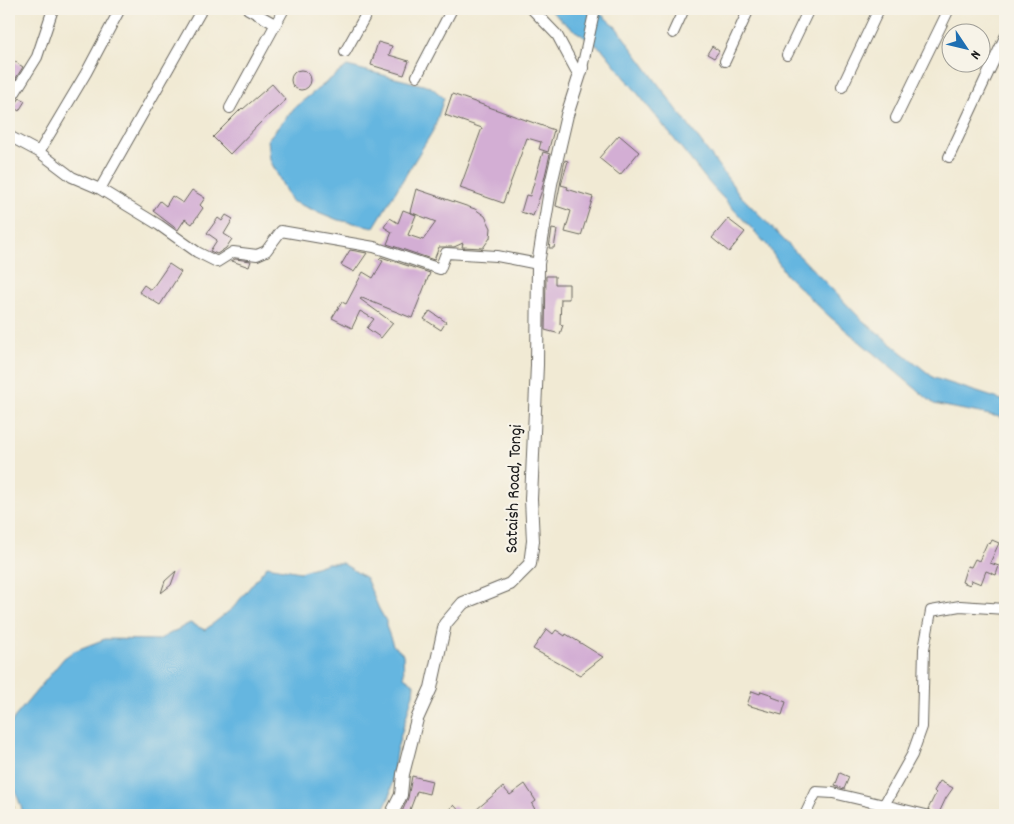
<svg xmlns="http://www.w3.org/2000/svg" width="1014" height="824" font-family="Dekko,sans-serif">
	<style>
		.water { fill: #65b6e0; stroke: #40697e }
		.building { fill: #d3aed4 }
		.lines { fill: none; stroke-linecap: round; stroke-linejoin: round }
		.minor-casing { stroke: #67645c; stroke-width: 12 }
		.tertiary-casing { stroke: #67645c; stroke-width: 14 }
		.minor { stroke: #fff; stroke-width: 10 }
		.tertiary { stroke: #fff; stroke-width: 12 }
		.labels { text-anchor: middle; dominant-baseline: central; stroke-width: 4.5; stroke-linejoin: round; paint-order: stroke }
		.street-label { font-size: 18px; fill: #1c1c1c; stroke: #f7f3e8 }
	</style>
	<rect width="100%" height="100%" fill="#f7f3e8"/>
	<filter id="ink" filterUnits="userSpaceOnUse"><feTurbulence type="fractalNoise" baseFrequency=".02" numOctaves="2"/><feDisplacementMap in="SourceGraphic" scale="10" xChannelSelector="R" yChannelSelector="G"/><feConvolveMatrix kernelMatrix="1 2 1 2 8 2 1 2 1" color-interpolation-filters="sRGB"/></filter>
	<filter id="wash" filterUnits="userSpaceOnUse"><feTurbulence type="fractalNoise" baseFrequency=".0096" numOctaves="4" result="noise"/><feDisplacementMap in="SourceGraphic" scale="20" xChannelSelector="R" yChannelSelector="G"/><feGaussianBlur stdDeviation="1.12" result="paint"/><feColorMatrix in="noise" values="0 0 0 0 0 0 0 0 0 0 0 0 0 0 0 0 0 1.4 0 .05"/><feComposite in="paint" operator="in"/></filter>
	<g filter="url(#wash)">
		<rect width="100%" height="100%" fill="#f1ead4"/>
		<path class="water" d="M 549,9 L 595,9 L 616,27 L 740,195 L 862,320 L 934,378 L 1005,401 L 1005,418 L 934,404 L 829,316 L 786,275 L 768,246 L 710,184 L 603,50 L 567,25 Z
			M 347,66 L 431,87 L 444,98 L 434,129 L 374,227 L 338,220 L 291,201 L 270,160 L 268,139 L 295,107 Z
			M 328,563 L 342,563 L 366,578 L 379,609 L 386,621 L 386,626 L 393,645 L 403,654 L 404,677 L 414,684 L 413,694 L 396,752 L 390,796 L 380,815 L 24,815 L 9,773 L 9,728 L 14,718 L 64,658 L 74,651 L 105,639 L 158,640 L 190,623 L 205,630 L 233,608 L 267,566 L 300,572 Z"/>
		<g id="blocks">
			<path class="building" d="M 378,42 L 392,46 L 389,55 L 409,61 L 404,75 L 371,65 Z
				M 712,46 L 719,51 L 714,58 L 707,54 Z
				M 14,61 L 23,67 L 9,89 L 9,68 Z
				M291 80a10 10 0 1 1 20 0a10 10 0 1 1-20 0Z
				M 272,84 L 286,100 L 262,121 L 230,154 L 213,137 L 242,108 L 243,109 Z
				M 452,94 L 554,130 L 548,152 L 539,149 L 541,142 L 527,138 L 503,203 L 460,188 L 482,128 L 445,115 Z
				M 20,98 L 25,101 L 19,111 L 13,107 Z
				M 619,135 L 639,152 L 620,175 L 599,158 Z
				M 543,152 L 550,154 L 541,193 L 533,216 L 521,212 L 526,195 L 530,196 Z
				M 565,160 L 568,161 L 561,185 L 568,187 L 567,189 L 593,197 L 581,236 L 565,232 L 571,211 L 556,206 Z
				M 416,189 L 475,209 L 485,216 L 491,228 L 490,238 L 483,248 L 462,247 L 463,243 L 454,247 L 439,247 L 434,260 L 387,244 L 392,232 L 384,227 L 390,218 L 398,223 L 403,210 L 416,215 L 408,235 L 423,240 L 436,222 L 410,212 Z
				M 192,190 L 205,198 L 200,205 L 203,208 L 192,224 L 185,219 L 178,230 L 153,211 L 160,201 L 166,206 L 172,196 L 183,203 Z
				M 226,215 L 233,219 L 224,234 L 232,239 L 226,248 L 217,254 L 210,251 L 217,240 L 207,233 L 218,218 L 222,221 Z
				M 728,219 L 745,232 L 729,252 L 712,238 Z
				M 552,229 L 557,230 L 554,248 L 549,248 Z
				M 350,250 L 367,253 L 354,272 L 341,265 Z
				M 381,257 L 430,273 L 412,318 L 362,298 L 360,299 L 393,323 L 381,338 L 367,328 L 374,319 L 360,311 L 352,328 L 332,318 L 342,302 L 346,304 L 363,272 L 373,278 L 383,261 L 379,259 Z
				M 235,259 L 251,261 L 249,267 L 232,261 Z
				M 169,264 L 181,272 L 160,305 L 139,292 L 144,285 L 151,290 Z
				M 546,276 L 555,276 L 555,284 L 569,284 L 569,299 L 561,299 L 560,324 L 563,325 L 560,334 L 545,330 Z
				M 430,311 L 446,322 L 441,330 L 424,319 Z
				M 992,540 L 999,543 L 990,563 L 999,566 L 996,575 L 986,571 L 981,584 L 971,580 L 970,585 L 962,582 L 967,566 L 971,567 L 975,559 L 979,561 L 987,543 L 990,544 Z
				M 176,571 L 171,585 L 161,593 L 165,581 Z
				M 547,629 L 553,634 L 556,630 L 565,636 L 566,634 L 603,657 L 580,675 L 533,649 Z
				M 752,691 L 760,694 L 761,691 L 773,695 L 772,697 L 786,702 L 782,715 L 747,705 Z
				M 840,773 L 849,777 L 844,789 L 835,786 Z
				M 412,776 L 432,781 L 429,794 L 417,791 L 408,815 L 403,815 L 401,814 L 408,798 Z
				M 940,781 L 953,788 L 946,798 L 938,815 L 936,815 L 928,809 L 936,793 L 934,791 Z
				M 525,784 L 536,801 L 532,804 L 538,815 L 470,815 L 503,787 L 510,795 Z
				M 454,805 L 463,815 L 443,815 Z"/>
		</g>
	</g>
	<g filter="url(#ink)">
		<use href="#blocks" fill-opacity="0" stroke="#67645c" stroke-width="1"/>
		<g class="lines">
			<defs>
				<path id="minor" d="M 248,9 L 275,24
					M 532,9 L 557,35 L 579,76
					M 673,33 L 684,9
					M 345,52 L 369,9
					M 787,55 L 809,9
					M 725,61 L 749,9
					M 582,68 L 595,9
					M 417,76 L 452,9
					M 842,87 L 879,9
					M 9,102 L 37,57 L 53,9
					M 230,108 L 284,9
					M 896,118 L 949,9
					M 9,136 L 39,152 L 72,177 L 100,189 L 159,225 L 197,252 L 217,262 L 233,252 L 257,255 L 266,251 L 281,231 L 374,247 L 440,269 L 446,253 L 497,256 L 538,264
					M 39,152 L 86,73 L 120,9
					M 949,157 L 1005,37
					M 100,189 L 202,9
					M 884,805 L 926,815
					M 9,806 L 12,815
					M 805,815 L 816,792 L 833,793 L 884,805 L 912,755 L 922,727 L 924,649 L 931,611 L 960,606 L 1005,609"/>
				<path id="tertiary" d="M 391,815 L 401,795 L 403,774 L 417,719 L 431,688 L 445,624 L 463,603 L 510,584 L 530,564 L 533,541 L 531,499 L 537,365 L 538,264 L 551,184 L 567,115 L 582,68"/>
			</defs>
			<use href="#minor" class="minor-casing"/>
			<use href="#tertiary" class="tertiary-casing"/>
			<use href="#minor" class="minor"/>
			<use href="#tertiary" class="tertiary"/>
		</g>
	</g>
	<g class="labels">
		<g class="street-label">
			<text transform="translate(515 489) rotate(-88)">Sataish Road, Tongi</text>
		</g>
	</g>
	<rect width="1014" height="824" fill="none" stroke="#f7f3e8" stroke-width="30"/>
	<g transform="translate(966 48) rotate(125)"><circle r="24" fill="#f7f3e8" stroke="#9f9d96"/>
	<path d="M0-4L9 19L0 12L-9 19Z" fill="#1f6fb2"/>
	<text y="-8" font-size="14" font-weight="bold" text-anchor="middle" fill="#1c1c1c">N</text>
	</g>
</svg>
